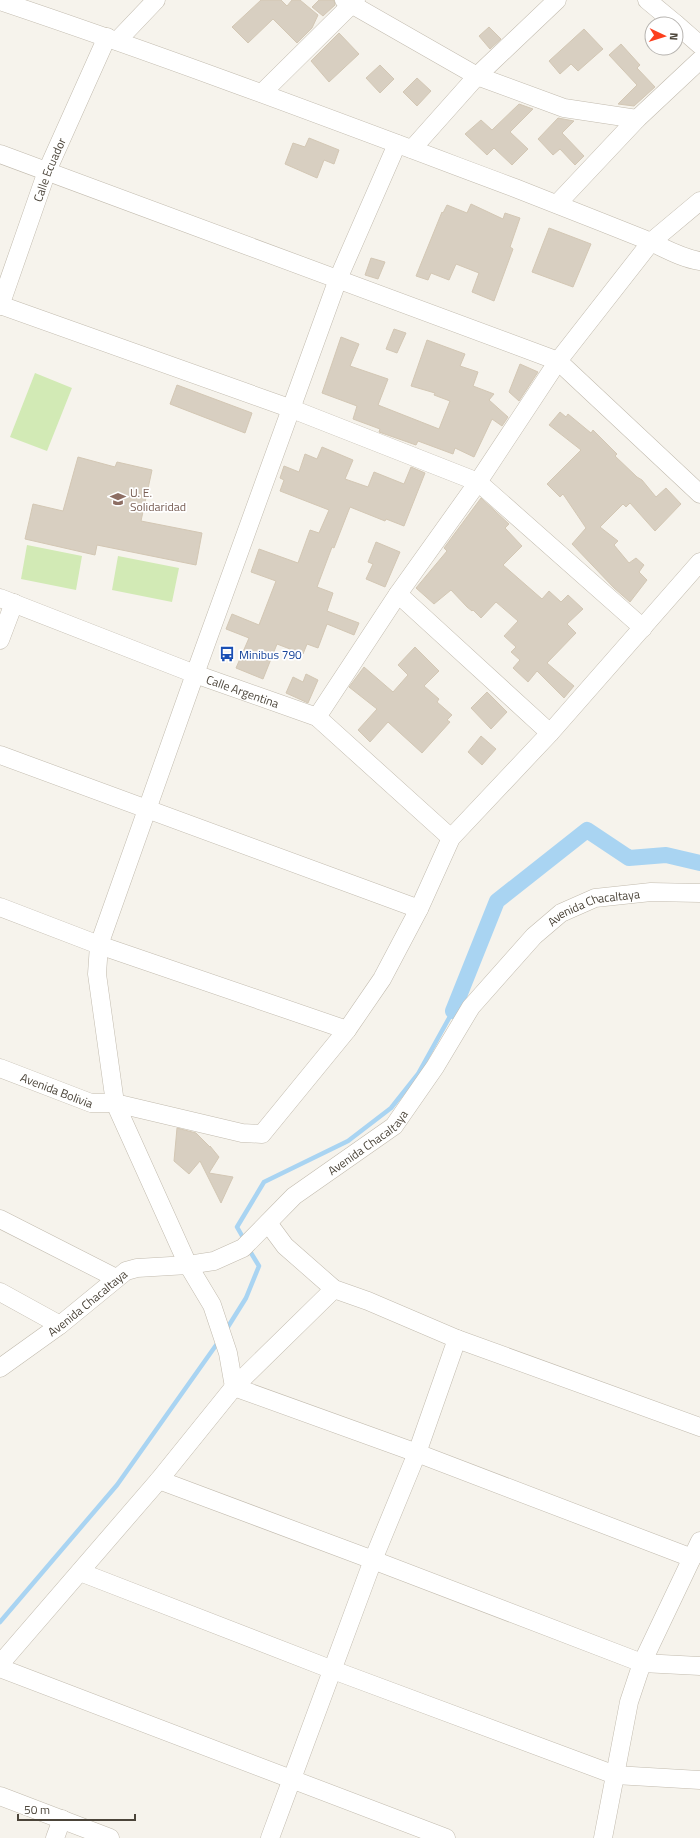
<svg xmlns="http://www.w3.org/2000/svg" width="700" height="1838" font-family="'Titillium Web',sans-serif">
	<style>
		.green { fill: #d2eab5 }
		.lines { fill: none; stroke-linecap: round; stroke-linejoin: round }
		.stream { stroke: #a9d4f2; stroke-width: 4.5 }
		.canal { stroke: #a9d4f2; stroke-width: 16 }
		.building { fill: #d8cfc1; stroke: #d3c7b4 }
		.minor-casing { stroke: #c2bbae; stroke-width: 19 }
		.minor { stroke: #fff; stroke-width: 18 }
		.labels { text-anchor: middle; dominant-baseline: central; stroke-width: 3.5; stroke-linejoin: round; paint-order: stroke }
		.street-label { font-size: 12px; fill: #4b4439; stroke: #fff }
		.education-label { font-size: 12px; fill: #785e54; stroke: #fff; text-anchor: start }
		.transit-label { font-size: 12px; fill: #164399; stroke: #fff; text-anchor: start }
	</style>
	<rect width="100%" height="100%" fill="#f6f3ec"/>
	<path class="green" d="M 35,373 L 72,388 L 47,451 L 10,437 Z
		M 27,545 L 82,556 L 76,590 L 21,579 Z
		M 118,556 L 179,568 L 172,602 L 112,590 Z"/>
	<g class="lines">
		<path class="stream" d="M 245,1241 L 237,1227 L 264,1182 L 348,1141 L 391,1108 L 418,1074 L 453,1011
			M 226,1330 L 246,1298 L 259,1266 L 248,1248
			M 0,1622 L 117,1485 L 219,1341"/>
		<path class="canal" d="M 453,1011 L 497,901 L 587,830 L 629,858 L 666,855 L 700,863"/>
	</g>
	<path class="building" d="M 261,0 L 281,0 L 287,6 L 292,0 L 300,0 L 318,15 L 312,28 L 297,43 L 273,19 L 248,43 L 232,27 Z
		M 319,0 L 334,0 L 335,5 L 323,16 L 312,7 Z
		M 489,27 L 501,39 L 490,49 L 479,36 Z
		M 584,29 L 603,49 L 578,71 L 571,64 L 560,74 L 549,61 Z
		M 339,33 L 359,54 L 329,82 L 311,61 Z
		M 621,44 L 640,65 L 637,68 L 655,87 L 634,106 L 618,104 L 637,85 L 609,55 Z
		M 380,65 L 394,79 L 380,93 L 366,78 Z
		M 417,78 L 431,91 L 417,106 L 403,92 Z
		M 519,104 L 533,109 L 510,132 L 528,149 L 512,165 L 494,148 L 487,155 L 465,134 L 481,120 L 492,130 Z
		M 558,118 L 574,121 L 562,133 L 584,156 L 575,165 L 560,149 L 553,155 L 538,139 Z
		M 309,138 L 339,150 L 334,164 L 324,160 L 317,178 L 285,164 L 293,143 L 305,147 Z
		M 471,204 L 503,219 L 505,213 L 520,218 L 510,247 L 513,249 L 494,301 L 472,292 L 479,273 L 456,264 L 449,280 L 431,273 L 428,280 L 416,276 L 442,212 L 443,213 L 447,205 L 467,213 Z
		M 549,228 L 591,244 L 573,287 L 532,272 Z
		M 371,258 L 385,262 L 378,279 L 365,275 Z
		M 394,329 L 406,333 L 397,353 L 386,349 Z
		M 341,337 L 359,344 L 350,366 L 388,379 L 378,405 L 439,429 L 450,401 L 434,395 L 435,393 L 411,386 L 427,340 L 465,354 L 460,366 L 478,372 L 473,386 L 494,394 L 489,400 L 508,417 L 502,426 L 492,419 L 474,457 L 455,448 L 453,454 L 418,441 L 416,445 L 379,432 L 380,429 L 353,419 L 357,406 L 322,393 Z
		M 520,364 L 538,372 L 519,401 L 509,392 Z
		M 177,385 L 252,413 L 245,433 L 170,404 Z
		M 560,412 L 566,417 L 568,414 L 591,433 L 593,430 L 617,454 L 615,456 L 637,477 L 642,480 L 656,497 L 666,488 L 681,504 L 655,531 L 630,503 L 626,507 L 623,504 L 600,527 L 618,541 L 614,545 L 629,563 L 636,558 L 644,565 L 639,572 L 647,580 L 630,602 L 614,588 L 572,544 L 586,528 L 563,494 L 560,497 L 547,484 L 581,450 L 549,425 Z
		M 322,447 L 353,460 L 345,479 L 368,487 L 374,472 L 404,484 L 411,467 L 425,473 L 404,526 L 386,519 L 385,521 L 350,507 L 334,548 L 332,547 L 317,587 L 333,593 L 327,611 L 359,623 L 354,635 L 327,624 L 318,648 L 307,644 L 303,654 L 277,644 L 263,679 L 236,668 L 249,638 L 226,629 L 232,614 L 259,625 L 276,581 L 251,572 L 259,549 L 298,563 L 310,530 L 319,533 L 329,510 L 280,491 L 284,480 L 280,478 L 284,466 L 299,472 L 305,454 L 317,459 Z
		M 78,457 L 115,467 L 117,462 L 152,470 L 141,521 L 202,533 L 196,565 L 97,545 L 95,555 L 25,539 L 33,504 L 63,511 Z
		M 481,498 L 509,524 L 505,528 L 522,546 L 503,565 L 542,599 L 549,591 L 561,602 L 568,595 L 583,609 L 567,624 L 576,633 L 547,663 L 574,686 L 564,698 L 537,671 L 528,682 L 513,668 L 520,660 L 511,652 L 516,647 L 504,636 L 518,621 L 496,602 L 481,618 L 473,610 L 472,611 L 467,607 L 451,590 L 434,604 L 416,588 L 447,551 L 444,548 Z
		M 376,542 L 400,552 L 385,587 L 366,579 L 373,564 L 368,562 Z
		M 415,647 L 439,671 L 424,686 L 439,699 L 437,702 L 452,715 L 447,720 L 450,722 L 422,753 L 388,722 L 370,742 L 358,730 L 377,709 L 349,687 L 364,667 L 393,692 L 408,675 L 398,665 Z
		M 306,674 L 318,680 L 308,703 L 286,693 L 293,677 L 303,682 Z
		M 487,692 L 507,712 L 491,729 L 471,708 Z
		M 481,736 L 496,749 L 482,765 L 468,752 Z
		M 177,1128 L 196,1133 L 210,1147 L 210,1146 L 219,1157 L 209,1173 L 233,1177 L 221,1203 L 200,1161 L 189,1174 L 174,1161 Z"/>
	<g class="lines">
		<defs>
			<g id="minor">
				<path d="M 344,0 L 477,76 L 564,108 L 637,119"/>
				<path d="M 647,0 L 676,24"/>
				<path d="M 0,1 C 173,59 344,124 515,188 C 559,205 601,222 644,239 C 663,247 680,258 700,261"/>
				<path d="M 676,24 L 700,45"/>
				<path d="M 117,41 L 156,0"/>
				<path d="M 262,93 L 356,0"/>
				<path d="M 397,144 L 338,279 L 195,674 L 99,945 L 97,974 L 115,1103 L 188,1265 L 212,1305 L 228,1353 L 234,1387 L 417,1453 L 692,1558"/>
				<path d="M 412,149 L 477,76 L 557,0"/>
				<path d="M 0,154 L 558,361 L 700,494"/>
				<path d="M 557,204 L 637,119 L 700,60"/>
				<path d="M 0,305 L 292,409 L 478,482 L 643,628"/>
				<path id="s1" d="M 0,306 L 47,171 L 107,37"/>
				<path d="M 398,594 L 550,733"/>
				<path id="s2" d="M 0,598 L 195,674 L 317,717 L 451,838"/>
				<path d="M 0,640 L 14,603"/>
				<path d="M 317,717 L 398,594 L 478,482 L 558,361 L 651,242 L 700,201"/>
				<path d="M 0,755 L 419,909"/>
				<path d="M 0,907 L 99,945 L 347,1030"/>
				<path id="s3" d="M 0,1068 L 91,1103 L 115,1103 L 242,1133 L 262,1134 L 347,1030 L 382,979 L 419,909 L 451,838 L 550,733 L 700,562"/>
				<path d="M 0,1219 L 116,1278"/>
				<path d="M 268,1223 L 285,1246 L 334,1289 L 368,1301 L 457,1339 L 700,1427"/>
				<path d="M 0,1292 L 60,1325"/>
				<path id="s4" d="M 0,1368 L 60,1325 L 126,1271 L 137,1268 L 188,1265 L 214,1261 L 243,1248 L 294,1196 L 394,1126 L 435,1067 L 471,1007 L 534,936 L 561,913 L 595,898 L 651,892 L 700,893"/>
				<path d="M 159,1480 L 373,1560 L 642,1663 L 700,1666"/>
				<path d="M 80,1572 L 333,1670 L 615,1775 L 700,1780"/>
				<path d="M 0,1664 L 159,1480 L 234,1387 L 334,1289"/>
				<path d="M 0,1668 L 446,1838"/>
				<path d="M 0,1796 L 110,1838"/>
				<path d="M 55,1838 L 62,1819"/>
				<path d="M 270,1838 L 373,1560 L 417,1453 L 457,1339"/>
				<path d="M 603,1838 L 629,1702 L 642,1663 L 700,1541"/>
			</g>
		</defs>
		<use href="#minor" class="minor-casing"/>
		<use href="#minor" class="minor"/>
	</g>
	<defs>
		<symbol id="school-bare" viewBox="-9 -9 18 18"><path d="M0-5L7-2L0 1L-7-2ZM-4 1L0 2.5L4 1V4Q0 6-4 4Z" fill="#8d6e63" stroke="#fff" stroke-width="2.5" paint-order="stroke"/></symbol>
		<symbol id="bus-bare" viewBox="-9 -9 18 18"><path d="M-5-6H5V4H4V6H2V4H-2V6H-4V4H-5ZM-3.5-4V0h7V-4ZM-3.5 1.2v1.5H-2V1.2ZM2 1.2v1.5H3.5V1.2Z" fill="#1a4fb4" stroke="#fff" stroke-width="2.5" paint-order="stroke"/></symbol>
	</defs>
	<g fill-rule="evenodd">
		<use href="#school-bare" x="107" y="488" width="22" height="22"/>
		<use href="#bus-bare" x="216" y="643" width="22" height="22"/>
	</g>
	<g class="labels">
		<g class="street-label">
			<text stroke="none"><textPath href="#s1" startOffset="145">Calle Ecuador</textPath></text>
			<text stroke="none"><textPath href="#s2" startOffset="260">Calle Argentina</textPath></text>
			<text stroke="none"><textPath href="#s4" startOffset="780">Avenida Chacaltaya</textPath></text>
			<text stroke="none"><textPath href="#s3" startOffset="61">Avenida Bolivia</textPath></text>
			<text stroke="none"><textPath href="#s4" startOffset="444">Avenida Chacaltaya</textPath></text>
			<text stroke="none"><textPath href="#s4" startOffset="109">Avenida Chacaltaya</textPath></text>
		</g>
		<g class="education-label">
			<text x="130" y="492">U. E.<tspan x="130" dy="14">Solidaridad</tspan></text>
		</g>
		<g class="transit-label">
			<text x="239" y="654">Minibus 790</text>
		</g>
	</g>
	<g transform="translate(664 36) rotate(94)"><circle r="19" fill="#ffffff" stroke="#b7b4b0"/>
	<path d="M0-3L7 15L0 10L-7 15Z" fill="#fc3f1d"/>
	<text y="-6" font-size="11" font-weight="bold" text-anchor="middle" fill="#4b4439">N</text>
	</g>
	<path d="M18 1814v6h117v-6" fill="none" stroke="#4b4439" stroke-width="2"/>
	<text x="24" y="1814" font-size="12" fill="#4b4439" stroke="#ffffff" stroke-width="3" paint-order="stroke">50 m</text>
</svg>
